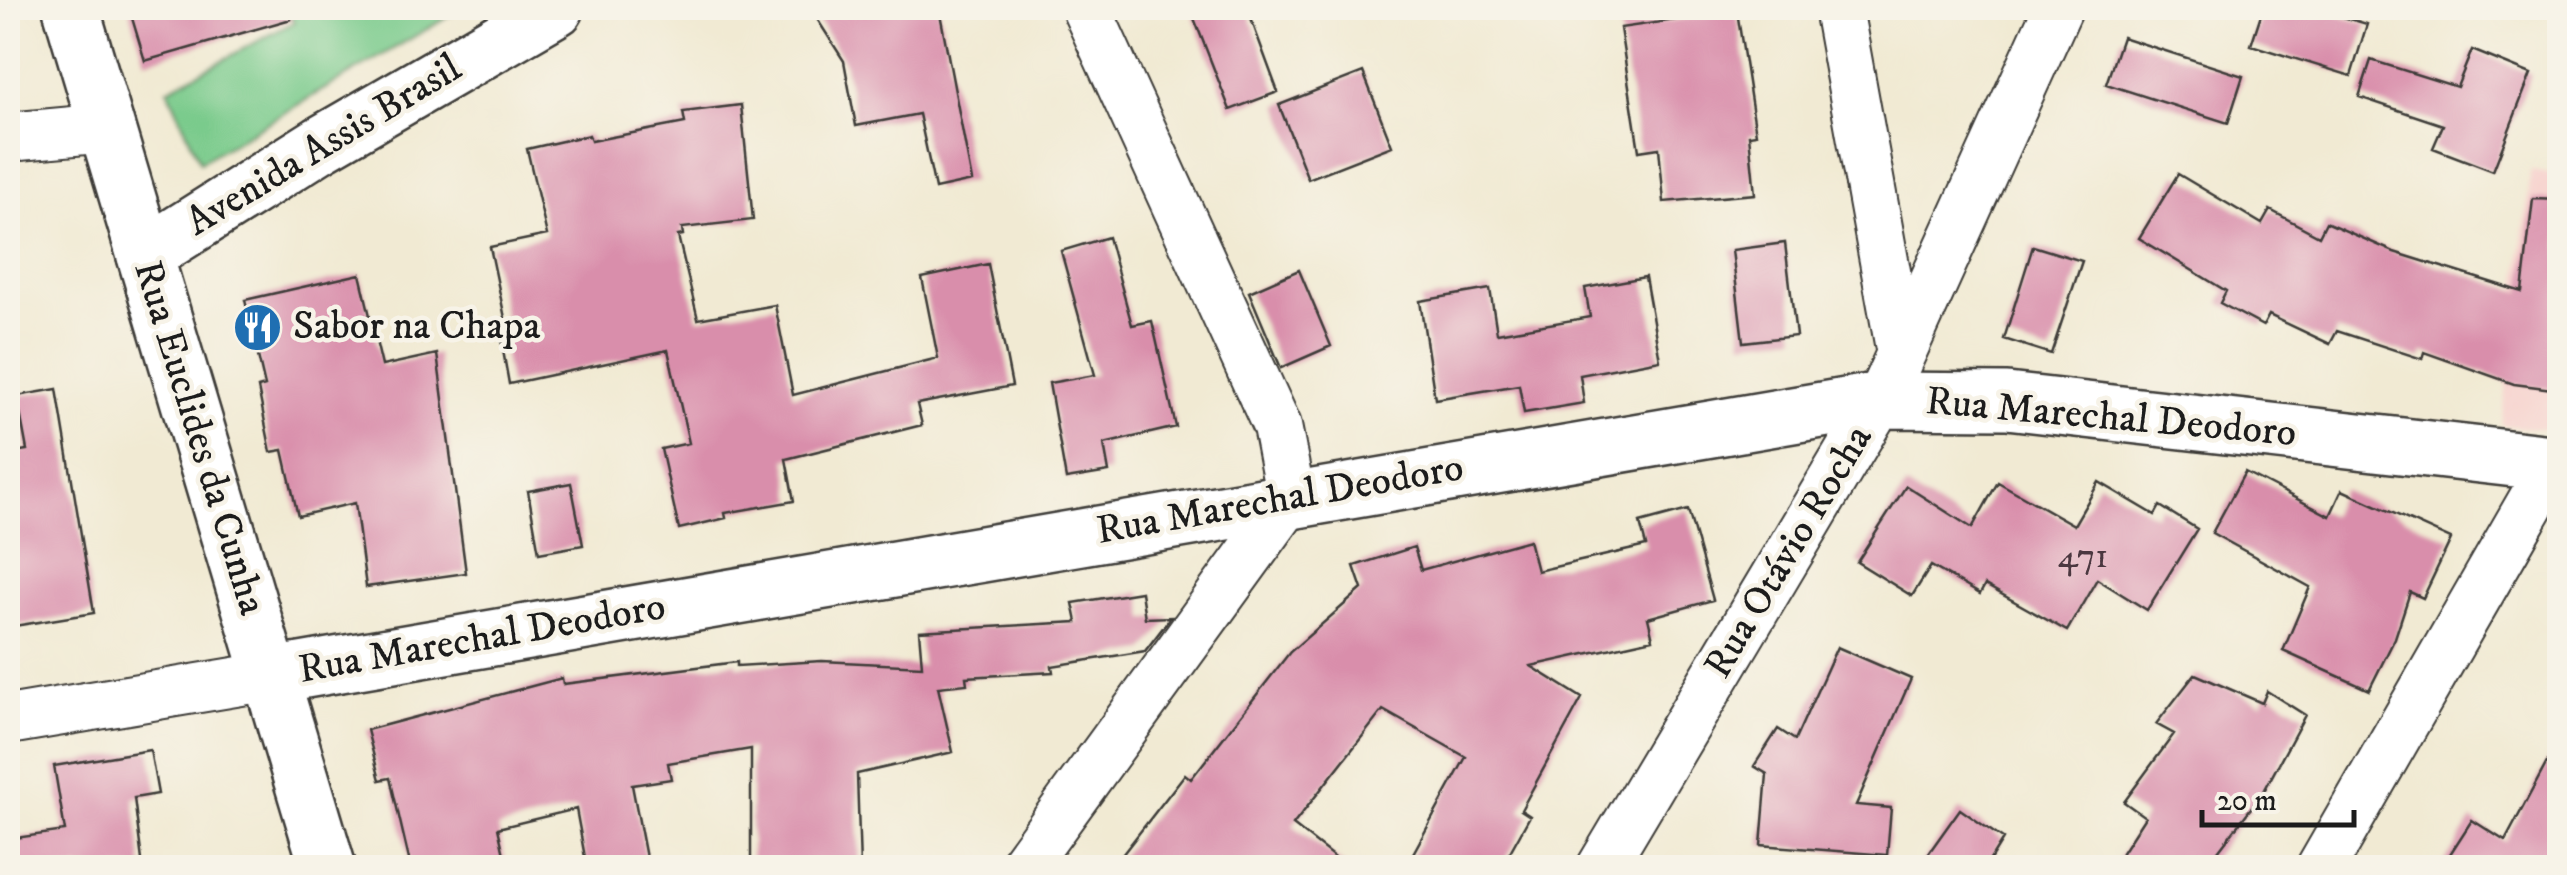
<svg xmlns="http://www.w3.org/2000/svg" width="2567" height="875" font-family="'IM FELL DW Pica',serif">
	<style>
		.built { fill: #f7d0cc }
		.grass { fill: #7acb8c; stroke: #4b7454; stroke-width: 2.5 }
		.building { fill: #d98eab }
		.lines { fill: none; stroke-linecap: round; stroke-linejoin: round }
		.minor-casing { stroke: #3c3b37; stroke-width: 52 }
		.tertiary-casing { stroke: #3c3b37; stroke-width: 60 }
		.secondary-casing { stroke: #3c3b37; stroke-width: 60 }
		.minor { stroke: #fff; stroke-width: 48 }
		.tertiary { stroke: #fff; stroke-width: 55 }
		.secondary { stroke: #fff; stroke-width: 55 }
		.labels { text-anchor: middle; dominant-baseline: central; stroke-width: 9; stroke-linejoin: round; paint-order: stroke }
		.number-label { font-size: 35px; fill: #4b3840 }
		.street-label { font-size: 40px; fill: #1c1c1c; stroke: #f7f3e8 }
		.poi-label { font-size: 40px; fill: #1c1c1c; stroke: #f7f3e8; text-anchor: start }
	</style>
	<rect width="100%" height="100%" fill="#f7f3e8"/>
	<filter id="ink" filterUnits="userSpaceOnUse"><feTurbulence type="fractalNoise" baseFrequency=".01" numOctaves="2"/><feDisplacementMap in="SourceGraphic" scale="20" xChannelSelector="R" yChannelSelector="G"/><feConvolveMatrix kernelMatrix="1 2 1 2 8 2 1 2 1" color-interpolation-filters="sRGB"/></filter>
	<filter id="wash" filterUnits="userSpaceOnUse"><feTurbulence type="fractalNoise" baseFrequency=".0048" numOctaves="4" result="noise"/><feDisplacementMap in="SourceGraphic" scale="40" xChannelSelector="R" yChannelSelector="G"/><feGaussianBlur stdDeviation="2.25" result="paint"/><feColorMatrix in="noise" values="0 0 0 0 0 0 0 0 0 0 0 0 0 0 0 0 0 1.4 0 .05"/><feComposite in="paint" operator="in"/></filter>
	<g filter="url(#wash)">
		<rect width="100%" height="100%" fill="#f1ead3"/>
		<path class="built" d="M 2531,171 L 2559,175 L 2559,431 L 2501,425 Z"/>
		<path class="grass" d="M 287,8 L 463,8 L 200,162 L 168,89 L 294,22 Z"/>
		<g id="blocks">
			<path class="building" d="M 129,8 L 289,8 L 291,19 L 145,61 Z
				M 810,8 L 939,8 L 972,181 L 935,189 L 919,114 L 856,126 L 844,61 Z
				M 1190,8 L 1247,8 L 1278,92 L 1230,110 Z
				M 2263,8 L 2313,8 L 2367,24 L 2351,76 L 2251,45 Z
				M 1737,11 L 1756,134 L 1749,135 L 1755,194 L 1664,202 L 1659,148 L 1639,151 L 1620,28 Z
				M 2122,37 L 2243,76 L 2228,123 L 2106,84 Z
				M 2472,50 L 2531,74 L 2493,171 L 2433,148 L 2443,125 L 2359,97 L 2371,60 L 2457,87 Z
				M 1363,72 L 1392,146 L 1308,179 L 1279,105 Z
				M 741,105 L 753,220 L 682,228 L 683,235 L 678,236 L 698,319 L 775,305 L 793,395 L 938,358 L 922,278 L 988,264 L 1012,386 L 917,404 L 922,425 L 786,459 L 794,501 L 725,513 L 726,518 L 679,529 L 661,449 L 689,443 L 668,350 L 509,384 L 501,339 L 509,337 L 490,247 L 547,235 L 527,149 L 589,135 L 591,141 L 685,123 L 683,112 Z
				M 2178,174 L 2262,224 L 2270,210 L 2319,236 L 2326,222 L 2394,252 L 2522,292 L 2533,199 L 2560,200 L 2560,390 L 2514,384 L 2424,352 L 2422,359 L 2337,331 L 2330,344 L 2269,315 L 2263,326 L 2220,303 L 2226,291 L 2139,238 Z
				M 1108,237 L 1132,325 L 1152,321 L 1176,427 L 1104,444 L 1109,472 L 1066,479 L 1049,383 L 1095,375 L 1061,251 Z
				M 1785,243 L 1796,336 L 1743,342 L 1732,250 Z
				M 2033,246 L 2082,261 L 2051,354 L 2004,339 Z
				M 1299,270 L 1331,346 L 1281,368 L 1249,292 Z
				M 360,274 L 382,366 L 437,354 L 466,573 L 366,587 L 355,503 L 298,516 L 283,450 L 271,452 L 258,388 L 265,386 L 245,300 Z
				M 1645,277 L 1660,360 L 1580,375 L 1584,403 L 1524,413 L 1519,385 L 1435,399 L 1420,301 L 1490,289 L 1497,333 L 1590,317 L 1585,288 Z
				M 57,389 L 94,613 L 8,627 L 8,453 L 27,450 L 17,396 Z
				M 2245,472 L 2330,516 L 2342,490 L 2451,539 L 2423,598 L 2410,592 L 2395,638 L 2369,690 L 2283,651 L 2310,587 L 2212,533 Z
				M 1998,482 L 2074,525 L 2099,482 L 2155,515 L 2160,506 L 2197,529 L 2147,610 L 2097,579 L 2067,631 L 1985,585 L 1980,594 L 1931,566 L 1912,596 L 1857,562 L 1906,486 L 1972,528 Z
				M 571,483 L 583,545 L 539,553 L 528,491 Z
				M 1688,510 L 1713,600 L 1648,618 L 1653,639 L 1531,666 L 1582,698 L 1521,810 L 1530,816 L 1501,868 L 1405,868 L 1466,757 L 1383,710 L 1293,825 L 1348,868 L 1112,868 L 1185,774 L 1191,779 L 1290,652 L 1362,589 L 1354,566 L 1414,547 L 1421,570 L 1529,540 L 1537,571 L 1646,546 L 1640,523 Z
				M 1141,592 L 1145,618 L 1171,617 L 1145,651 L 1052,666 L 1053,672 L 966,677 L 967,684 L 938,687 L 953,752 L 857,774 L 860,868 L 751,868 L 751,749 L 668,763 L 671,779 L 632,785 L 648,868 L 587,868 L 576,809 L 498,828 L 507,868 L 411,868 L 390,778 L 380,780 L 367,730 L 562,678 L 563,684 L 737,662 L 737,666 L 822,661 L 922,666 L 919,631 L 1077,622 L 1073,603 Z
				M 1837,647 L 1911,679 L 1856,805 L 1891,808 L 1887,855 L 1761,845 L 1767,774 L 1754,766 L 1778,729 L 1795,740 Z
				M 2195,674 L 2262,703 L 2267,691 L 2305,715 L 2264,791 L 2205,868 L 2112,868 L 2145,817 L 2124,802 L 2174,734 L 2156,724 Z
				M 2560,738 L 2560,868 L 2441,868 L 2472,820 L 2505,841 Z
				M 150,750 L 158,794 L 134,798 L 143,868 L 8,868 L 8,839 L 65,831 L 54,766 Z
				M 1960,809 L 2003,839 L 1985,868 L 1918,868 Z"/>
		</g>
	</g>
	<g filter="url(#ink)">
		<use href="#blocks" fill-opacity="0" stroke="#3c3b37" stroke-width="2.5"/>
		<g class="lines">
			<defs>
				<path id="minor" d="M 1838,8 L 1901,354
					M 8,137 L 107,128
					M 8,720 L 271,676
					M 1022,868 L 1291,498 L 1277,426 L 1086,8
					M 1601,868 L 1880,400 L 2058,8
					M 2321,868 L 2554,463"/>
				<path id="tertiary" d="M 145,255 L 321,144 L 556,8
					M 271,676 L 1880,400 L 2007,401 L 2560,464"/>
				<path id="secondary" d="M 71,8 L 328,868"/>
			</defs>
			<use href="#minor" class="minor-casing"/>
			<use href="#tertiary" class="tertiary-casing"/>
			<use href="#secondary" class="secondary-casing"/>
			<use href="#minor" class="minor"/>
			<use href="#tertiary" class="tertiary"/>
			<use href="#secondary" class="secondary"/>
		</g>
	</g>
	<defs>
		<symbol id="restaurant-disc" viewBox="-11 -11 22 22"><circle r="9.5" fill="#1f6fb2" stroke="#f7f3e8"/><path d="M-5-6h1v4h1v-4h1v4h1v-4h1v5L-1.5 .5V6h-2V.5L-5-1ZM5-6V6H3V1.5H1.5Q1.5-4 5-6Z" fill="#fff"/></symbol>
	</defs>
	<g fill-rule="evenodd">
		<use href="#restaurant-disc" x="230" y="300" width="55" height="55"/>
	</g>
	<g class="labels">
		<g class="number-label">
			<text x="2083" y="557">471</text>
		</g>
		<g class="street-label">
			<text transform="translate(324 146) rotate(-31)">Avenida Assis Brasil</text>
			<text transform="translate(2111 418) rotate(5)">Rua Marechal Deodoro</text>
			<text transform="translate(199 438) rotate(73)">Rua Euclides da Cunha</text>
			<text transform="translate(1280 500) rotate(-10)">Rua Marechal Deodoro</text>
			<text transform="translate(1789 552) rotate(-59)">Rua Otávio Rocha</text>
			<text transform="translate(482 639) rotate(-10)">Rua Marechal Deodoro</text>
		</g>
		<g class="poi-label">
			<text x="293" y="327">Sabor na Chapa</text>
		</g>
	</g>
	<rect width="2567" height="875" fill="none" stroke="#f7f3e8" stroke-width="40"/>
	<path d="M2202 810v15h152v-15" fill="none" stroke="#1c1c1c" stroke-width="5"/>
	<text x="2217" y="810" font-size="30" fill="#1c1c1c" stroke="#f7f3e8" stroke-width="8" paint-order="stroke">20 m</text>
</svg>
